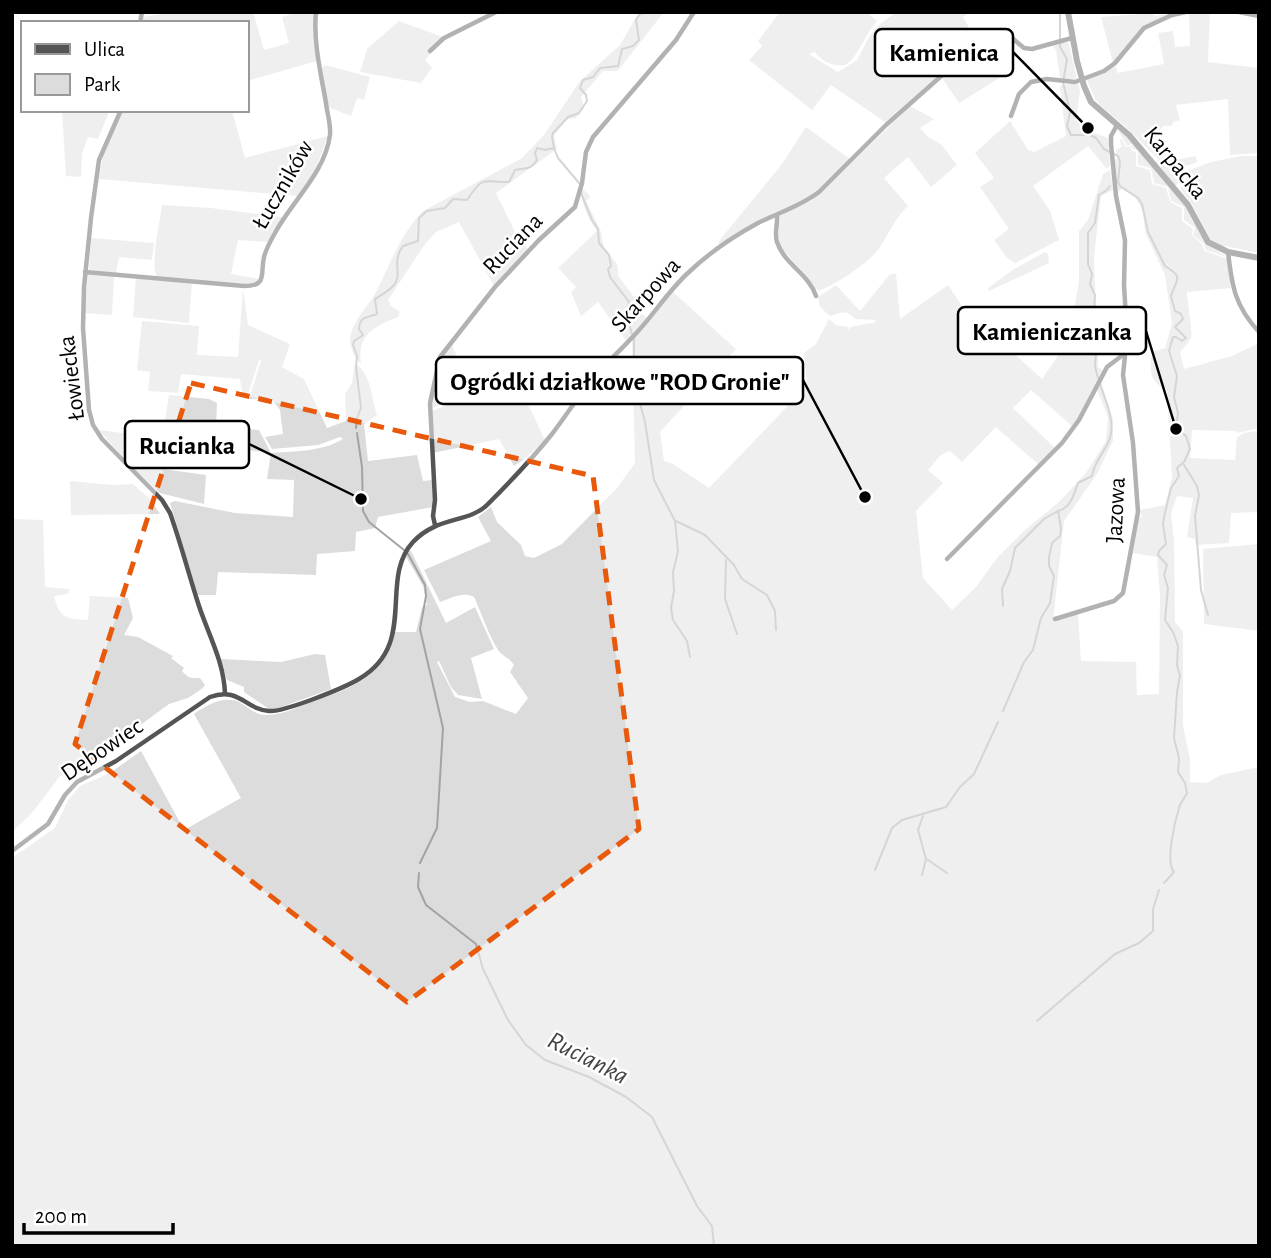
<svg xmlns="http://www.w3.org/2000/svg" width="1271" height="1258" font-family="'Alegreya Sans',sans-serif">
	<style>
		.green { fill: #dcdcdc }
		.lines { fill: none; stroke-linecap: round; stroke-linejoin: round }
		.stream { stroke: #a3a3a3; stroke-width: 2 }
		.minor { stroke: #555; stroke-width: 4.5 }
		.tertiary { stroke: #555; stroke-width: 6 }
		.marked { fill: none; stroke: #e8590c; stroke-width: 5; stroke-dasharray: 14 9; stroke-linejoin: round }
		.labels { text-anchor: middle; dominant-baseline: central; stroke-width: 5; stroke-linejoin: round; paint-order: stroke }
		.street-label { font-size: 24px; fill: #000; stroke: #fff }
		.water-label { font-size: 26px; font-style: italic; fill: #444; stroke: #fff }
		.leader { fill: none; stroke: #000; stroke-width: 2.5 }
		.callout-dot { fill: #000; stroke: #fff; stroke-width: 2.5 }
		.callout { fill: #fff; stroke: #000; stroke-width: 2.5 }
		.callout-label { font-size: 26px; text-anchor: middle; font-weight: bold; fill: #000 }
	</style>
	<rect width="100%" height="100%" fill="#fff"/>
	<path class="green" d="M 172,12 L 253,12 L 264,50 L 289,43 L 282,17 L 298,12 L 314,12 L 317,61 L 247,81 L 247,23 L 142,23 L 143,17 Z
		M 639,12 L 664,12 L 618,71 L 603,71 L 581,97 L 584,108 L 576,118 L 568,119 L 554,135 L 557,149 L 496,193 L 518,238 L 528,249 L 494,286 L 459,222 L 436,232 L 425,244 L 388,300 L 391,306 L 400,312 L 398,317 C 373,327 357,335 361,364 C 355,359 350,348 350,340 C 350,323 369,306 376,292 C 390,265 401,233 423,211 L 522,158 L 544,135 L 580,81 L 620,45 Z
		M 780,12 L 867,12 L 877,21 C 865,34 860,54 846,65 C 833,67 821,61 815,52 L 809,54 L 838,72 L 857,60 L 870,35 L 880,24 L 895,13 L 970,12 L 963,17 L 978,44 L 960,57 L 885,122 L 831,85 L 812,110 L 749,60 L 762,46 L 758,41 Z
		M 1153,13 L 1154,16 L 1168,14 L 1137,33 L 1113,63 L 1101,17 Z
		M 1189,13 L 1210,13 L 1208,62 L 1259,68 L 1259,153 L 1230,155 L 1228,99 L 1176,105 L 1180,120 L 1173,122 L 1172,126 L 1163,126 L 1153,140 L 1159,149 L 1175,160 L 1196,156 L 1197,162 L 1181,168 L 1175,179 L 1179,180 L 1176,186 L 1156,162 L 1159,160 L 1125,126 L 1101,106 L 1095,99 L 1087,80 L 1115,65 L 1118,73 L 1164,64 L 1158,33 L 1173,31 L 1175,47 L 1190,46 Z
		M 399,21 L 443,37 L 429,51 L 431,53 L 425,60 L 432,68 L 421,83 L 360,72 L 367,49 Z
		M 1064,41 L 1069,44 L 1077,79 L 1060,79 L 1056,50 L 1053,46 Z
		M 988,44 L 1001,77 L 959,103 L 942,78 Z
		M 325,65 L 370,77 L 364,100 L 357,98 L 351,116 L 328,107 L 322,68 Z
		M 1078,83 L 1080,92 L 1076,120 L 1084,129 L 1108,138 L 1110,165 L 1107,169 L 1088,146 L 1033,186 L 1050,211 L 1059,240 L 1015,263 L 1007,258 L 994,240 L 1009,229 L 980,187 L 994,178 L 975,153 L 1010,121 L 1028,150 L 1034,152 L 1066,136 L 1060,88 L 1061,85 Z
		M 910,106 L 934,119 L 920,128 L 928,137 L 941,144 L 957,165 L 931,187 L 908,157 L 884,178 L 908,206 C 895,218 890,232 880,247 C 869,263 836,285 818,291 L 781,247 L 778,235 L 780,216 L 812,200 L 825,189 Z
		M 26,110 L 110,110 L 98,139 L 88,137 L 82,153 L 81,177 L 66,176 L 62,111 L 26,113 Z
		M 122,110 L 232,110 L 245,158 L 328,136 L 314,173 L 298,196 L 99,179 L 103,156 Z
		M 806,127 L 850,159 L 813,195 L 719,247 L 719,241 L 782,164 Z
		M 1121,131 L 1128,138 L 1185,206 L 1205,242 L 1226,257 L 1206,250 L 1203,243 L 1193,235 L 1195,228 L 1184,220 L 1184,207 L 1171,201 L 1168,187 L 1154,183 L 1151,168 L 1138,165 L 1138,151 L 1132,148 L 1132,144 L 1127,146 L 1119,132 L 1115,132 Z
		M 1120,137 L 1126,147 L 1131,146 L 1131,150 L 1136,152 L 1136,166 L 1150,170 L 1152,184 L 1166,188 L 1170,202 L 1182,208 L 1182,221 L 1193,229 L 1192,235 L 1201,243 L 1205,251 L 1227,259 L 1231,288 L 1187,292 C 1187,301 1193,333 1191,338 C 1189,343 1183,348 1180,352 L 1184,369 L 1232,356 L 1259,343 L 1259,428 L 1237,433 L 1237,431 L 1192,430 L 1190,458 L 1235,460 L 1237,437 L 1244,433 L 1259,431 L 1259,512 L 1231,513 L 1229,543 L 1196,545 L 1195,539 L 1187,537 L 1193,498 L 1177,496 L 1171,513 L 1174,541 L 1175,622 L 1183,631 L 1183,725 L 1190,760 L 1190,782 L 1206,783 L 1221,775 L 1259,767 L 1259,1246 L 12,1246 L 12,858 L 55,828 L 68,800 L 80,786 L 110,773 L 141,751 L 184,830 L 241,798 L 194,714 C 205,706 224,695 239,702 C 249,707 254,715 267,715 C 281,715 296,708 309,703 C 347,690 387,677 395,632 L 416,632 L 422,607 L 427,605 L 423,586 L 405,555 L 408,551 L 411,551 L 446,623 L 475,607 L 494,649 L 471,658 L 482,699 L 458,695 L 451,687 L 439,661 L 437,662 L 455,697 L 470,702 L 483,701 L 516,714 L 528,698 L 510,672 L 514,665 C 510,658 503,657 498,650 C 488,634 482,614 474,597 C 464,591 451,598 440,602 L 424,570 L 491,541 L 478,517 L 491,507 L 497,522 L 521,545 L 525,556 L 534,558 L 562,544 L 617,488 L 635,463 L 632,340 L 642,331 L 673,292 L 736,349 L 660,432 L 664,461 L 673,464 L 709,488 L 807,386 L 804,353 L 816,344 L 829,319 L 836,325 L 848,327 L 849,331 L 850,327 L 876,322 L 875,320 L 855,319 C 846,309 842,313 830,316 L 820,307 L 818,297 L 836,285 L 860,311 L 890,274 L 896,274 L 900,319 L 948,285 L 962,306 L 1042,379 L 1069,340 L 1079,281 L 1079,231 L 1088,220 L 1103,174 L 1110,170 L 1113,190 L 1101,196 L 1094,257 L 1098,367 L 1104,371 L 1073,427 L 1031,390 L 1013,408 L 1056,449 L 1039,465 L 996,427 L 962,462 L 950,451 L 941,455 L 928,470 L 943,483 L 916,511 L 923,578 L 952,610 L 976,587 L 997,558 L 1024,531 L 1060,501 L 1086,473 L 1106,441 L 1108,417 L 1097,390 L 1101,382 L 1113,419 L 1113,441 L 1097,474 L 1064,521 L 1053,621 L 1078,614 L 1081,661 L 1136,662 L 1137,695 L 1159,694 L 1160,596 L 1157,557 L 1133,553 L 1139,519 L 1142,516 L 1140,510 L 1165,505 L 1172,478 L 1167,389 C 1148,382 1150,370 1152,352 L 1165,348 L 1172,323 L 1165,275 L 1145,232 L 1143,211 L 1135,197 L 1122,189 L 1116,193 L 1114,159 L 1117,159 L 1116,150 L 1121,147 Z
		M 1241,156 L 1259,156 L 1259,253 L 1220,245 L 1210,239 L 1192,204 L 1181,190 L 1181,186 L 1185,186 L 1187,171 L 1211,162 Z
		M 582,188 L 591,197 L 586,201 L 600,229 L 604,247 L 617,264 L 619,277 L 634,297 L 638,310 L 647,318 L 626,341 L 598,302 L 581,316 L 571,292 L 576,287 L 558,268 L 597,231 C 589,221 579,200 582,188 Z
		M 162,205 L 211,208 L 282,217 L 268,242 L 238,240 L 231,274 L 260,279 L 254,285 L 157,277 C 150,263 160,222 162,205 Z
		M 91,238 L 154,243 L 152,260 L 119,257 L 116,273 L 89,270 Z
		M 1045,252 L 1048,254 L 1049,263 L 989,291 L 988,288 L 1014,269 Z
		M 87,274 L 114,275 L 112,315 L 85,313 Z
		M 136,277 L 192,282 L 189,323 L 133,317 Z
		M 243,288 L 248,325 L 290,344 L 282,367 L 304,379 L 327,428 L 346,421 L 345,394 L 352,383 L 355,363 C 372,375 371,397 377,415 L 364,424 L 368,461 L 417,455 L 423,481 L 433,480 L 433,507 L 378,517 L 375,528 L 356,532 L 355,551 L 317,554 L 316,575 L 218,572 L 216,595 L 198,595 L 170,503 L 175,501 L 235,513 L 293,517 L 294,480 L 267,479 L 271,453 L 162,439 L 169,395 L 209,399 L 217,403 L 216,427 L 259,430 L 271,453 C 296,451 321,452 343,439 L 340,437 L 318,445 L 272,449 L 265,437 L 283,434 L 280,410 L 271,398 L 249,399 L 261,361 L 259,360 L 247,398 L 243,397 L 240,379 L 181,374 L 178,393 L 148,391 L 150,372 L 137,370 L 142,321 L 199,326 L 197,355 L 238,357 Z
		M 451,342 L 459,362 L 450,367 L 462,399 L 511,384 C 524,390 538,426 545,440 L 527,457 L 514,466 L 499,439 L 433,453 L 431,411 L 452,404 L 451,402 L 431,408 L 441,357 Z
		M 99,430 L 145,436 L 144,463 L 127,462 Z
		M 134,465 L 206,475 L 204,504 L 160,493 L 132,467 Z
		M 70,481 L 113,485 L 133,484 L 150,499 L 160,514 L 71,515 Z
		M 12,519 L 43,520 L 45,587 L 69,589 L 68,594 L 54,596 C 60,620 66,618 88,620 L 90,596 L 128,598 L 133,618 L 124,635 L 138,637 L 173,656 L 171,658 L 184,668 L 182,671 C 189,679 191,678 200,678 L 205,685 L 203,688 L 188,698 L 169,704 L 131,732 L 60,776 L 32,813 L 12,832 Z
		M 1259,544 L 1259,631 L 1204,624 L 1203,549 Z
		M 315,654 L 325,655 L 331,689 L 276,709 L 269,709 L 244,692 L 244,687 L 227,680 L 221,659 L 281,662 Z"/>
	<g class="lines">
		<path class="stream" d="M 1060,12 L 1060,47 L 1067,59 L 1063,82 L 1070,112 L 1067,126 L 1071,135 L 1090,135 L 1096,138 L 1104,149 L 1118,156 L 1120,162 L 1118,182 L 1120,186 L 1138,198 L 1142,204 L 1148,232 L 1165,266 C 1185,278 1176,279 1171,296 L 1175,311 L 1181,314 L 1183,319 L 1175,327 L 1186,338 L 1182,341 L 1176,337 L 1173,337 L 1169,351 L 1177,376 L 1174,397 L 1178,413 L 1176,429 L 1186,436 L 1190,449 L 1184,462 L 1177,468 L 1179,476 L 1171,488 L 1164,517 L 1163,524 L 1166,544 L 1159,551 L 1158,555 L 1167,565 L 1164,575 L 1168,588 L 1165,620 L 1173,632 L 1178,646 L 1177,665 L 1180,676 L 1177,692 L 1174,738 L 1179,758 L 1178,772 L 1185,783 L 1187,793 C 1185,798 1180,802 1179,808 C 1175,821 1165,862 1174,872 L 1164,883
			M 554,148 L 558,158 L 579,183
			M 581,193 L 592,220 L 598,229 L 599,243 L 609,255 L 611,266 L 608,269 L 610,277 L 629,302 L 627,317 L 632,334
			M 634,339 L 634,381 L 645,422 L 654,480 L 675,521 L 678,551 L 673,572 L 674,591 L 671,608 L 673,620 L 687,641 L 690,657
			M 1098,378 L 1095,366 L 1096,352 L 1089,331 L 1094,312 L 1095,295 L 1090,284 L 1092,274 L 1088,264 L 1088,233 L 1095,223 L 1099,195 L 1107,190 L 1110,186
			M 356,428 L 357,418 L 361,408 L 356,367 L 357,356 L 353,345 L 354,341 L 363,335 L 359,329 C 360,315 368,318 377,314 L 375,299 C 381,295 389,291 394,285 C 403,274 391,262 403,246 L 418,241 L 419,218 L 427,211 L 445,208 L 453,199 L 467,200 C 484,175 481,182 509,182 L 515,170 C 525,168 531,170 537,160 L 535,153 L 537,148 L 545,150 L 554,148 L 552,137 L 553,133 L 568,117 L 579,113 L 587,101 L 586,95 L 580,88 L 583,80 L 593,77 L 600,68 L 618,66 L 622,49 L 633,46 L 639,40 L 636,20 L 640,14 L 649,12
			M 357,433 L 362,467 L 363,511 L 369,522 L 404,550
			M 1184,465 L 1197,486 L 1199,495 L 1195,516 L 1201,590 L 1208,615
			M 676,521 L 705,535 L 734,565 L 742,579 L 767,595 L 775,611 L 776,630
			M 408,554 L 425,585 L 426,596 L 420,629 L 443,728 L 437,828 L 420,863
			M 726,560 L 725,599 L 737,634
			M 1003,606 L 1002,589 L 1010,571 L 1015,548 L 1044,519 L 1058,511
			M 1003,711 L 1024,662 L 1033,650 L 1041,618 L 1050,603 L 1054,576 L 1049,566 L 1049,557 L 1052,543 L 1060,536 L 1061,529 L 1058,511 C 1071,508 1074,494 1078,483 L 1092,476 C 1094,464 1101,456 1107,445 C 1118,425 1106,403 1100,384
			M 928,860 L 947,873
			M 875,870 L 892,828 L 902,820 L 946,807 L 960,787 L 974,774 L 998,722
			M 419,873 L 418,887 L 426,905 L 476,944 L 483,969 L 508,1020 L 526,1045 L 545,1060 L 589,1077 L 626,1097 L 652,1117 L 697,1206 L 712,1226 L 714,1246
			M 922,875 L 926,859 L 918,830 L 923,816
			M 1037,1021 L 1115,954 L 1139,943 L 1153,931 L 1153,909 L 1159,890"/>
		<path class="minor" d="M 1239,12 L 1259,16
			M 140,23 L 142,12
			M 430,51 L 444,38 L 496,12
			M 121,110 L 99,160 L 91,218 L 84,287 L 83,328 L 89,410 L 93,425 L 102,439 L 162,500 L 170,513 C 181,544 189,575 199,606 C 209,636 224,662 225,694
			M 1011,116 L 1019,94 L 1031,82 L 1047,79 L 1075,82 L 1104,71 L 1115,63 L 1144,28 L 1172,15 L 1186,12
			M 777,215 C 778,224 774,233 777,242 C 784,264 809,274 816,296
			M 1228,252 C 1232,287 1235,306 1259,332
			M 85,272 L 244,286 C 268,286 260,274 264,257 C 266,249 271,240 275,233 C 292,201 325,173 330,135 C 331,124 327,113 326,103 C 321,74 313,42 316,12
			M 435,525 L 433,516 L 435,500 L 430,403 L 440,357 L 495,287 L 539,240 L 575,207 L 582,183 L 586,152 L 593,137 L 676,40 L 694,12
			M 947,559 L 1062,443 L 1079,420 L 1107,367 L 1128,351 L 1124,285 L 1125,240 L 1116,196 L 1111,144 L 1111,136 L 1117,125
			M 1055,619 L 1114,601 L 1123,593 L 1138,512 L 1133,443 L 1123,375 L 1125,356
			M 12,851 L 48,824 L 65,795 L 77,782 L 116,761 L 210,697 C 239,686 246,710 269,711 C 285,712 344,688 359,679 C 419,644 378,580 413,542 C 437,516 469,523 487,505 C 509,483 532,459 552,434 C 566,416 578,396 593,379 C 608,361 625,346 640,329 C 657,310 670,289 689,272 C 708,254 734,236 758,223 C 778,213 801,206 819,192 L 886,125 L 948,70 L 996,34 L 1006,33 L 1024,48 L 1032,49 L 1072,38"/>
		<path class="tertiary" d="M 1068,12 L 1077,61 L 1084,86 L 1091,102 L 1129,135 L 1188,205 L 1208,242 L 1228,252 L 1259,258"/>
	</g>
	<path d="M0 0H1271V1258H0ZM 191,383 L 593,476 L 639,829 L 407,1002 L 75,744 Z" fill="#fff" fill-opacity=".55" fill-rule="evenodd"/>
	<path class="marked" d="M 191,383 L 593,476 L 639,829 L 407,1002 L 75,744 Z"/>
	<g class="labels">
		<g class="street-label">
			<text transform="translate(1175 163) rotate(51)">Karpacka</text>
			<text transform="translate(283 185) rotate(-60)">Łuczników</text>
			<text transform="translate(513 244) rotate(-46)">Ruciana</text>
			<text transform="translate(646 295) rotate(-48)">Skarpowa</text>
			<text transform="translate(72 378) rotate(-97)">Łowiecka</text>
			<text transform="translate(1116 510) rotate(-87)">Jazowa</text>
			<text transform="translate(102 750) rotate(-34)">Dębowiec</text>
		</g>
		<g class="water-label">
			<text transform="translate(588 1058) rotate(27)">Rucianka</text>
		</g>
	</g>
	<path class="leader" d="M1088 128L1013 52M1176 429L1146 331M865 497L803 380M361 499L249 444"/>
	<g class="callout-dot">
		<circle cx="1088" cy="128" r="7"/>
		<circle cx="1176" cy="429" r="7"/>
		<circle cx="865" cy="497" r="7"/>
		<circle cx="361" cy="499" r="7"/>
	</g>
	<g class="callout">
		<rect x="875" y="29" width="138" height="47" rx="7"/>
		<rect x="958" y="307" width="188" height="47" rx="7"/>
		<rect x="436" y="357" width="367" height="47" rx="7"/>
		<rect x="125" y="421" width="124" height="47" rx="7"/>
	</g>
	<g class="callout-label">
		<text x="944" y="61">Kamienica</text>
		<text x="1052" y="340">Kamieniczanka</text>
		<text x="620" y="390">Ogródki działkowe "ROD Gronie"</text>
		<text x="187" y="454">Rucianka</text>
	</g>
	<rect width="1271" height="1258" fill="none" stroke="#000000" stroke-width="28"/>
	<rect x="21" y="21" width="228" height="91" fill="#ffffff" stroke="#999999" stroke-width="2"/>
	<rect x="35" y="44" width="35" height="10" fill="#555555" stroke="#999999" stroke-width="2"/>
	<text x="84" y="56" font-size="21" fill="#000000">Ulica</text>
	<rect x="35" y="74" width="35" height="21" fill="#dcdcdc" stroke="#999999" stroke-width="2"/>
	<text x="84" y="91" font-size="21" fill="#000000">Park</text>
	<path d="M24 1223v10h149v-10" fill="none" stroke="#000000" stroke-width="3.5"/>
	<text x="35" y="1223" font-size="21" fill="#000000" stroke="#ffffff" stroke-width="5" paint-order="stroke">200 m</text>
</svg>
